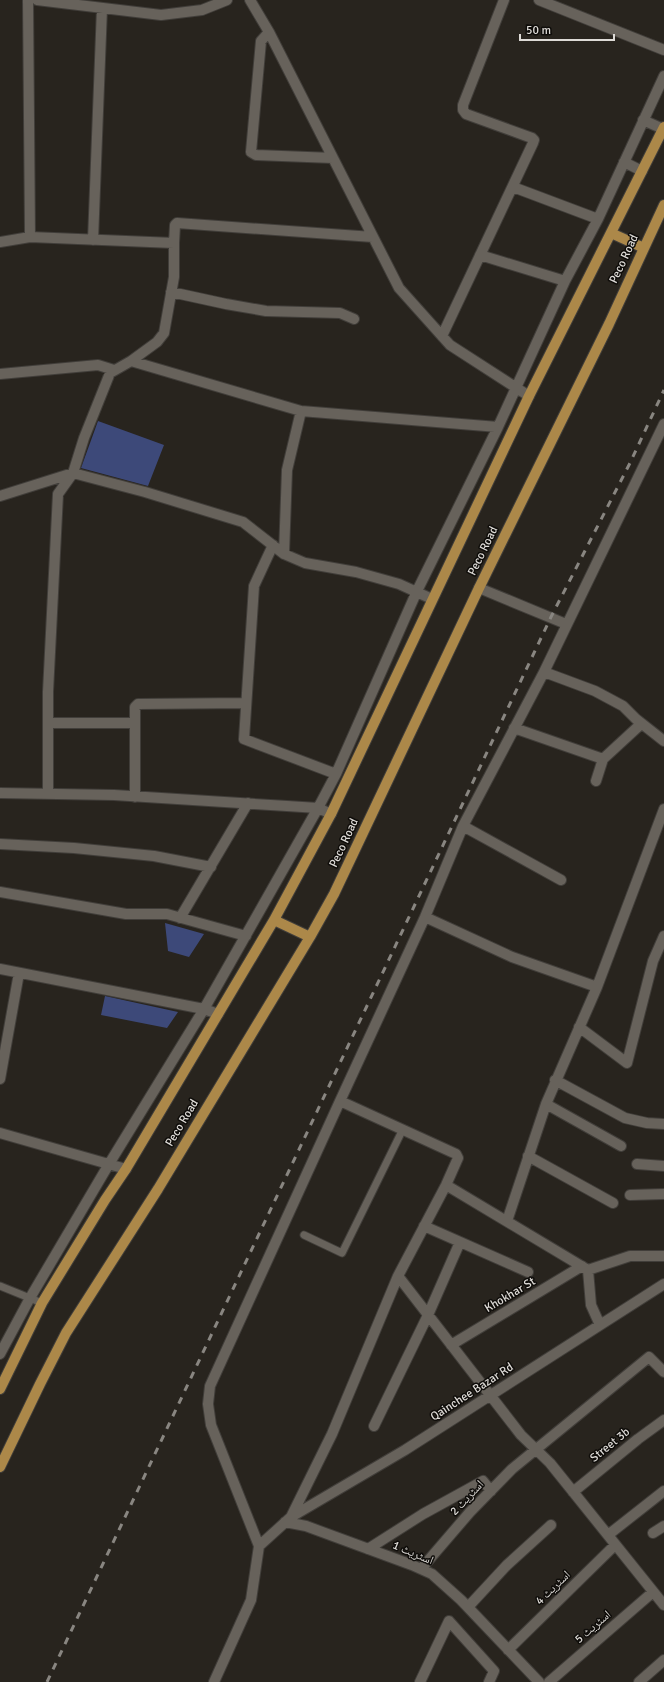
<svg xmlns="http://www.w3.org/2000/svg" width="664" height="1682" font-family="Signika,'Noto Naskh Arabic',sans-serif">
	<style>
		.building { fill: #3d4979 }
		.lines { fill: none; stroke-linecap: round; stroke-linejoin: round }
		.lane-casing { stroke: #413e3a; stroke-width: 9 }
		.street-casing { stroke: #413e3a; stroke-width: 12 }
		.primary-casing { stroke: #413e3a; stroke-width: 12 }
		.lane { stroke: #67625b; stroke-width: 7 }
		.street { stroke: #67625b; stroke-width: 10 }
		.primary { stroke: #ac8849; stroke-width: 10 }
		.rail { stroke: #898681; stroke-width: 3; stroke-dasharray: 7 7; stroke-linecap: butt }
		.labels { text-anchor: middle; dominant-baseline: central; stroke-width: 3; stroke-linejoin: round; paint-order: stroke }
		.street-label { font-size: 12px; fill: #dedbd7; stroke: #0f0d0a }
	</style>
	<rect width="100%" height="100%" fill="#28241e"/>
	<path class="building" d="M 98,421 L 164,445 L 148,486 L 81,468 Z
		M 165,923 L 204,934 L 189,957 L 168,951 Z
		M 105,996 L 178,1012 L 167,1028 L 101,1015 Z"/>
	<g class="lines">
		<defs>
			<path id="lane" d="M 304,1235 L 342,1253 L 403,1129
				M 0,1286 L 42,1303"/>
			<path id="street" d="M 28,0 L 30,237
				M 37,0 L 161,15 L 202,10 L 227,0
				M 250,0 L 269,32 L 399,288 L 450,345 L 529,396
				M 539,0 L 664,50
				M 269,32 L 261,41 L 251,152 L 256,155 L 333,158
				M 643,120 L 663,129
				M 624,162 L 642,171
				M 513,187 L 598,219
				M 93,240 L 102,8
				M 0,242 L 30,237 L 174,243 L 174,277 L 164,333 L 157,342 L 131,361
				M 174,243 L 175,225 L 177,223 L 373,237
				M 480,255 L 565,281
				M 171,292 L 226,304 L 266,311 L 340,313 L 354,319
				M 442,336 L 533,143 L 534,140 L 532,138 L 466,114 L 463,110 L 463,105 L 504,0
				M 0,374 L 98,365 L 114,370
				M 0,496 L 73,473 L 145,492 L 243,522 L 284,554 L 305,563 L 356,572 L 399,584 L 432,599
				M 273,545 L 254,586 L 244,739 L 336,774
				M 284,554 L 287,470 L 301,411
				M 479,588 L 566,624
				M 544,672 L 595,691 L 623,706 L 636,719 L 664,741
				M 48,723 L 135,723 L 135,707 L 138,704 L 246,703
				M 514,728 L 603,759 L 641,724
				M 596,781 L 603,759
				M 0,793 L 114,795 L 287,806 L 318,808 L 331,814
				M 48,794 L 48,692 L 58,494 L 73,473 L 84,438 L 110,373 L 131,361 L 301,411 L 498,427 L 565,281 L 598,219 L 664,76
				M 135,797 L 135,723
				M 463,826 L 561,880
				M 0,844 L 74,848 L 154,856 L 211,867
				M 0,892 L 126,914 L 167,914 L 246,936
				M 425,917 L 512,957 L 597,987
				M 180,918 L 248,803
				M 0,969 L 204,1009 L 218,1014
				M 579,1027 L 627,1063 L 653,961 L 664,936
				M 0,1079 L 19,973
				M 555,1080 L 625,1118 L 647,1123 L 664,1124
				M 546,1104 L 621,1146
				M 0,1133 L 126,1169
				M 528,1156 L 613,1203
				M 637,1164 L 664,1166
				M 446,1185 L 588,1270 L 630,1256 L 664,1256
				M 630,1195 L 664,1194
				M 507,1221 L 546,1104 L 597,987 L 664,809
				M 424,1226 L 528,1272
				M 588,1270 L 591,1305 L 600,1325
				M 398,1276 L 521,1435 L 550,1463 L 664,1605
				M 451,1345 L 582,1266
				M 0,1354 L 30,1298 L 109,1164 L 204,1009 L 318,808 L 336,774 L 417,591 L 498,427
				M 374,1426 L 428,1315 L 460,1242
				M 573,1492 L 638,1439 L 664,1420
				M 291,1517 L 405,1450 L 664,1284
				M 285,1522 L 306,1526 L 412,1565 L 432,1574 L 461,1600 L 539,1682
				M 653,1533 L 664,1526
				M 608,1535 L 664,1491
				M 259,1546 L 211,1425 L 208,1404 L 210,1386 L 340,1101 L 425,917 L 463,826 L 544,672 L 664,424
				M 259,1546 L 291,1517 L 332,1434 L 398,1276 L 446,1185 L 458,1158 L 456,1154 L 340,1101
				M 368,1549 L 423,1514 L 483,1481 L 491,1491
				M 421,1569 L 470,1512 L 512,1469 L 649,1357 L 664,1372
				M 468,1607 L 507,1565 L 551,1525
				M 508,1650 L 615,1545
				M 214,1682 L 251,1600 L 259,1546
				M 420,1682 L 449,1621 L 494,1671 L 489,1682
				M 549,1682 L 653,1592
				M 639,1682 L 664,1660"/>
			<path id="primary" d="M 611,233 L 644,248
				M 274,920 L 310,937
				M 0,1389 L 42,1303 L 105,1200 L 126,1169 L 274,920 L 331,814 L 529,396 L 664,127
				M 0,1467 L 40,1384 L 66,1333 L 158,1189 L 310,937 L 334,894 L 479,588 L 609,324 L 664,205"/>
		</defs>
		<use href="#lane" class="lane-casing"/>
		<use href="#street" class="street-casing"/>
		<use href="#primary" class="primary-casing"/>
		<use href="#lane" class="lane"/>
		<use href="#street" class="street"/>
		<use href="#primary" class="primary"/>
		<path class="rail" d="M 47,1682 L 551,617 L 630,463 L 664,390"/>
	</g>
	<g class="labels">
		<g class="street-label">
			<text transform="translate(624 259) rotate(-65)">Peco Road</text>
			<text transform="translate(483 551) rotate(-64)">Peco Road</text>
			<text transform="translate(344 843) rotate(-65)">Peco Road</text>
			<text transform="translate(182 1123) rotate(-59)">Peco Road</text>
			<text transform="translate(510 1295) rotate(-31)">Khokhar St</text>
			<text transform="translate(472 1392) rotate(-33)">Qainchee Bazar Rd</text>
			<text transform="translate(610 1445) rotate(-39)">Street 3b</text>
			<text transform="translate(467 1498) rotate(-47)">اسٹریٹ 2</text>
			<text transform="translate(413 1553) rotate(23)">اسٹریٹ 1</text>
			<text transform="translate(553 1588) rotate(-44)">اسٹریٹ 4</text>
			<text transform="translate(593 1627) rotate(-41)">اسٹریٹ 5</text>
		</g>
	</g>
	<path d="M520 34v6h94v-6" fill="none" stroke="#dedbd7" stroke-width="2"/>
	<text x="526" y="34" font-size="12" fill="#dedbd7" stroke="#0f0d0a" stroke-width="3" paint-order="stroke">50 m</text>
</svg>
